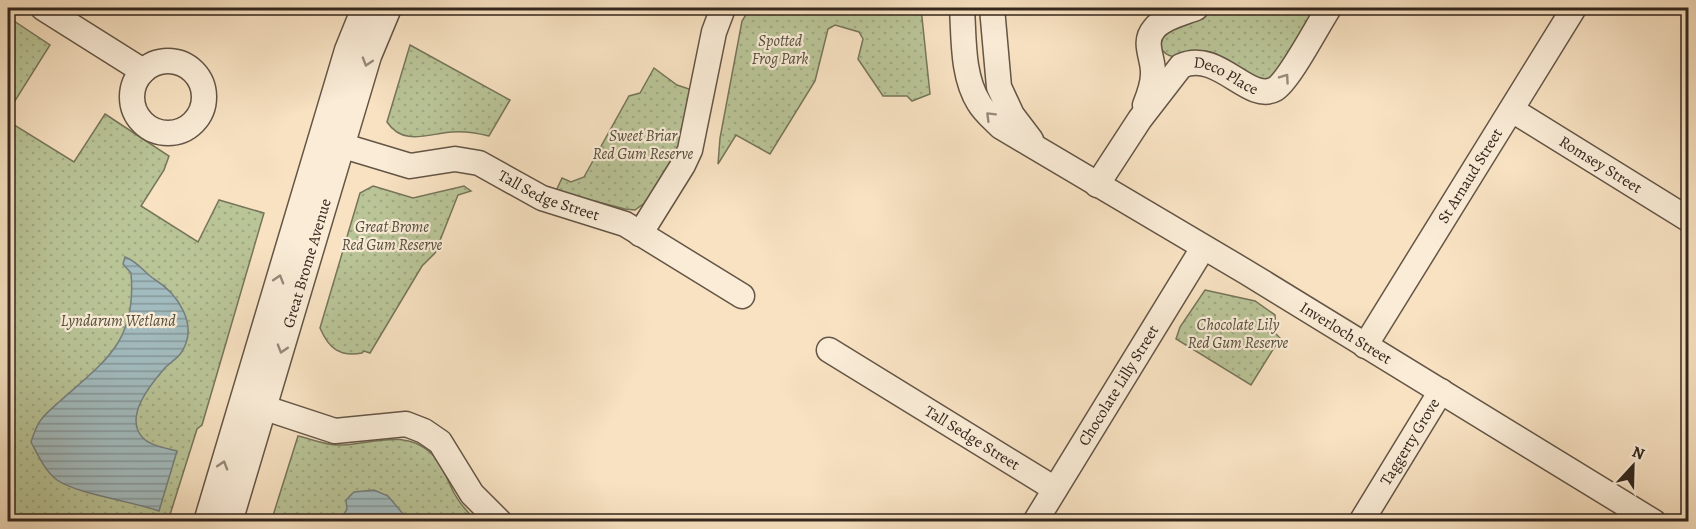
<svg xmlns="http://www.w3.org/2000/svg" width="1696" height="529" font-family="Alegreya,serif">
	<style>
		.park { fill: url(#park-dots); stroke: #76755a; stroke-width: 1.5 }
		.water { fill: url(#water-rules); stroke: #767f7e; stroke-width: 1.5 }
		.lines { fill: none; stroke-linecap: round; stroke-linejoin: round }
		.minor-casing { stroke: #645546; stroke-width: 27 }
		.minor { stroke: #faecd7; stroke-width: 24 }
		.oneway { stroke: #96897a }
		.labels { text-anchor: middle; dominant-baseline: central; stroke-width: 4.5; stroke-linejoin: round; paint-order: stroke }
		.park-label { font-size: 16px; font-style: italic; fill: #544e3c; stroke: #faecd7 }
		.street-label { font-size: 16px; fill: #33261d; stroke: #faecd7 }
	</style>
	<defs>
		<pattern id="park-dots" width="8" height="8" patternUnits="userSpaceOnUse" patternTransform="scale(1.5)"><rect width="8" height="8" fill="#b9c497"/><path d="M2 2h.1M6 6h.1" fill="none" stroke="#a0a882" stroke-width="1.8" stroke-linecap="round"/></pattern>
		<pattern id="water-rules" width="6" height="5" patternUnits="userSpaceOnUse" patternTransform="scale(1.5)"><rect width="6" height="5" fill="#a2bbbe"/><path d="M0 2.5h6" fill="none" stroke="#85989a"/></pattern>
	</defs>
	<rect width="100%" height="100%" fill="#f8e2c2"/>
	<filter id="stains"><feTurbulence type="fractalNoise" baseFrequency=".00333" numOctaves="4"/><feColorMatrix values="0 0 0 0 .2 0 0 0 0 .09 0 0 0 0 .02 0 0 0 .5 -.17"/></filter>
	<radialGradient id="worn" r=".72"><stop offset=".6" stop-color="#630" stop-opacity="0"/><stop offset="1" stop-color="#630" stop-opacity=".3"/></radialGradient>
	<path class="park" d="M 750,8 L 921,8 L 930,94 L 912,101 L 907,96 L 883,96 L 858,59 L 863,39 L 859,32 L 835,25 L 828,29 L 815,81 L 770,154 L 736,135 L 718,164 L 720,138 L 742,21 Z
		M 1220,8 L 1317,8 L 1273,78 L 1259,81 C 1247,73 1220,52 1206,51 C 1189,49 1172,67 1160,47 L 1164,33 Z
		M 8,17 L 50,45 L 8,112 Z
		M 410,45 L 510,100 L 489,136 C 477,133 465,131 452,132 C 427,134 403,146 387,122 Z
		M 654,68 L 677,85 L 692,90 L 681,146 L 650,199 L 635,210 L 625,209 L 556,191 L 562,178 L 571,182 L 584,177 L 629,96 L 640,93 Z
		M 105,114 L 169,156 L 164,170 L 141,206 L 198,242 L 219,200 L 264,213 L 202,425 L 197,429 L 168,521 L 8,521 L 8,121 L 74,162 Z
		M 373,186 L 413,198 L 464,186 L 471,191 L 458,195 L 435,253 L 422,266 L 370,353 L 364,351 L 362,353 C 340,357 329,349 320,328 L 360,193 Z
		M 1205,290 L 1255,301 L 1275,315 L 1276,334 L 1280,338 L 1251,385 L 1176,339 L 1180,327 Z
		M 298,436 C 311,439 325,445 338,445 C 370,445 404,428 431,453 C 443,464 447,480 454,493 C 460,504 468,513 477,521 L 271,522 Z"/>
	<path class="water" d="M 125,257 C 137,261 144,272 154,279 C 177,293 200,325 181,353 C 177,359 169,363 164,369 C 151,384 123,417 143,438 C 151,446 166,448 177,451 L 159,511 C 132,501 77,494 57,480 C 45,471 38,455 31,442 C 38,420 42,417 59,402 C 105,361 137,342 131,273 L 123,264 Z
		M 374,490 L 388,496 L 409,521 L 340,521 L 347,509 L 346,500 L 354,492 Z"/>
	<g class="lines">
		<defs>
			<g id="minor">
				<path d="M 43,8 L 143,71"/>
				<path id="s1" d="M 962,8 C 964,39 962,76 979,103 C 984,112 994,120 1001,127 L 1246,272 L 1654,522"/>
				<path d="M 992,8 L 999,87 L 1012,115 L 1031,140"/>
				<circle cx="168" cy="97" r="36"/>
				<path d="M 1145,105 C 1149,95 1153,85 1153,74 C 1154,58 1142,43 1154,29 C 1162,18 1183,13 1196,8"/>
				<path id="s2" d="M 1512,110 L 1688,219"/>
				<path id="s3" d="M 327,141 L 410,166 L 455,159 L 479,163 L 542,198 L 625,224 L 742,296"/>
				<path id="s4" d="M 1097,185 L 1140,119 L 1181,66 C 1218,49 1249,104 1275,89 C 1289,81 1319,23 1329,8"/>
				<path d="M 640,234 L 683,165 L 690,150 L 714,32 L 723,8"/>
				<path id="s5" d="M 1365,346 L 1574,8"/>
				<path id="s6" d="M 829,350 L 1055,489"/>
				<path d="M 250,403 L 335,431 L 406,424 L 424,431 L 440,442 L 472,494 L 500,522"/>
				<path d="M 206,522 L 347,50 L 364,8"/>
				<path id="s7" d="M 230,522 L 369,56 L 389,8"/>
				<path id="s8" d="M 1035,522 L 1203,248"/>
				<path id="s9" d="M 1361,522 L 1441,391"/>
			</g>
		</defs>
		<use href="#minor" class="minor-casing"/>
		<use href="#minor" class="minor"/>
	</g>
	<defs><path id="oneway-chevron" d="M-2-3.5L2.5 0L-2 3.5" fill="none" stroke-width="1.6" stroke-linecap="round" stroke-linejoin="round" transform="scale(1.5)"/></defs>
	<g class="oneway">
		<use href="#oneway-chevron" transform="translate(367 62) rotate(107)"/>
		<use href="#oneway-chevron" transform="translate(1285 78) rotate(-55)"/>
		<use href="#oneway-chevron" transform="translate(990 116) rotate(-135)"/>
		<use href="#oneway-chevron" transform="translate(279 279) rotate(-73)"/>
		<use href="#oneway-chevron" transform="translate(282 349) rotate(107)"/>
		<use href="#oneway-chevron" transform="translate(223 465) rotate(-73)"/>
	</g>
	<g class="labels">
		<g class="park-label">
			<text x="780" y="41">Spotted<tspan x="780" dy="18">Frog Park</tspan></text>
			<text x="643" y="136">Sweet Briar<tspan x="643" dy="18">Red Gum Reserve</tspan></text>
			<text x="392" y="227">Great Brome<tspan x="392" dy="18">Red Gum Reserve</tspan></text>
			<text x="118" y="321">Lyndarum Wetland</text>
			<text x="1238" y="325">Chocolate Lily<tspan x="1238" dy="18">Red Gum Reserve</tspan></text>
		</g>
		<g class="street-label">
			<text stroke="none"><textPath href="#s4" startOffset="194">Deco Place</textPath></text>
			<text stroke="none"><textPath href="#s2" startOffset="104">Romsey Street</textPath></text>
			<text stroke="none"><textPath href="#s5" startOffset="200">St Arnaud Street</textPath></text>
			<text stroke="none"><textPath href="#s3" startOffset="234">Tall Sedge Street</textPath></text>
			<text stroke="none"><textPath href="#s7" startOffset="270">Great Brome Avenue</textPath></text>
			<text stroke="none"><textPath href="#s1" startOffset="532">Inverloch Street</textPath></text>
			<text stroke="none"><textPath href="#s8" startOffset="160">Chocolate Lilly Street</textPath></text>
			<text stroke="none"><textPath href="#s6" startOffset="168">Tall Sedge Street</textPath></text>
			<text stroke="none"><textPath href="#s9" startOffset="94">Taggerty Grove</textPath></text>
		</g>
	</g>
	<rect width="1696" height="529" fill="none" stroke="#f8e2c2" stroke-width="30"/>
	<rect x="9" y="9" width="1678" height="511" fill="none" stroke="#33261d" stroke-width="3"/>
	<rect x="15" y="15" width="1666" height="499" fill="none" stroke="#33261d" stroke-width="1.5"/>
	<g transform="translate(1633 466) rotate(22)" stroke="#faecd7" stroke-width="4.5" paint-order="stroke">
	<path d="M0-4.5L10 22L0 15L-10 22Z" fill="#33261d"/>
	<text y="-9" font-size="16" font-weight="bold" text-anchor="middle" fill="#33261d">N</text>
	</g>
	<rect width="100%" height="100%" filter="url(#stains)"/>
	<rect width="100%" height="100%" fill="url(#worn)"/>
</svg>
